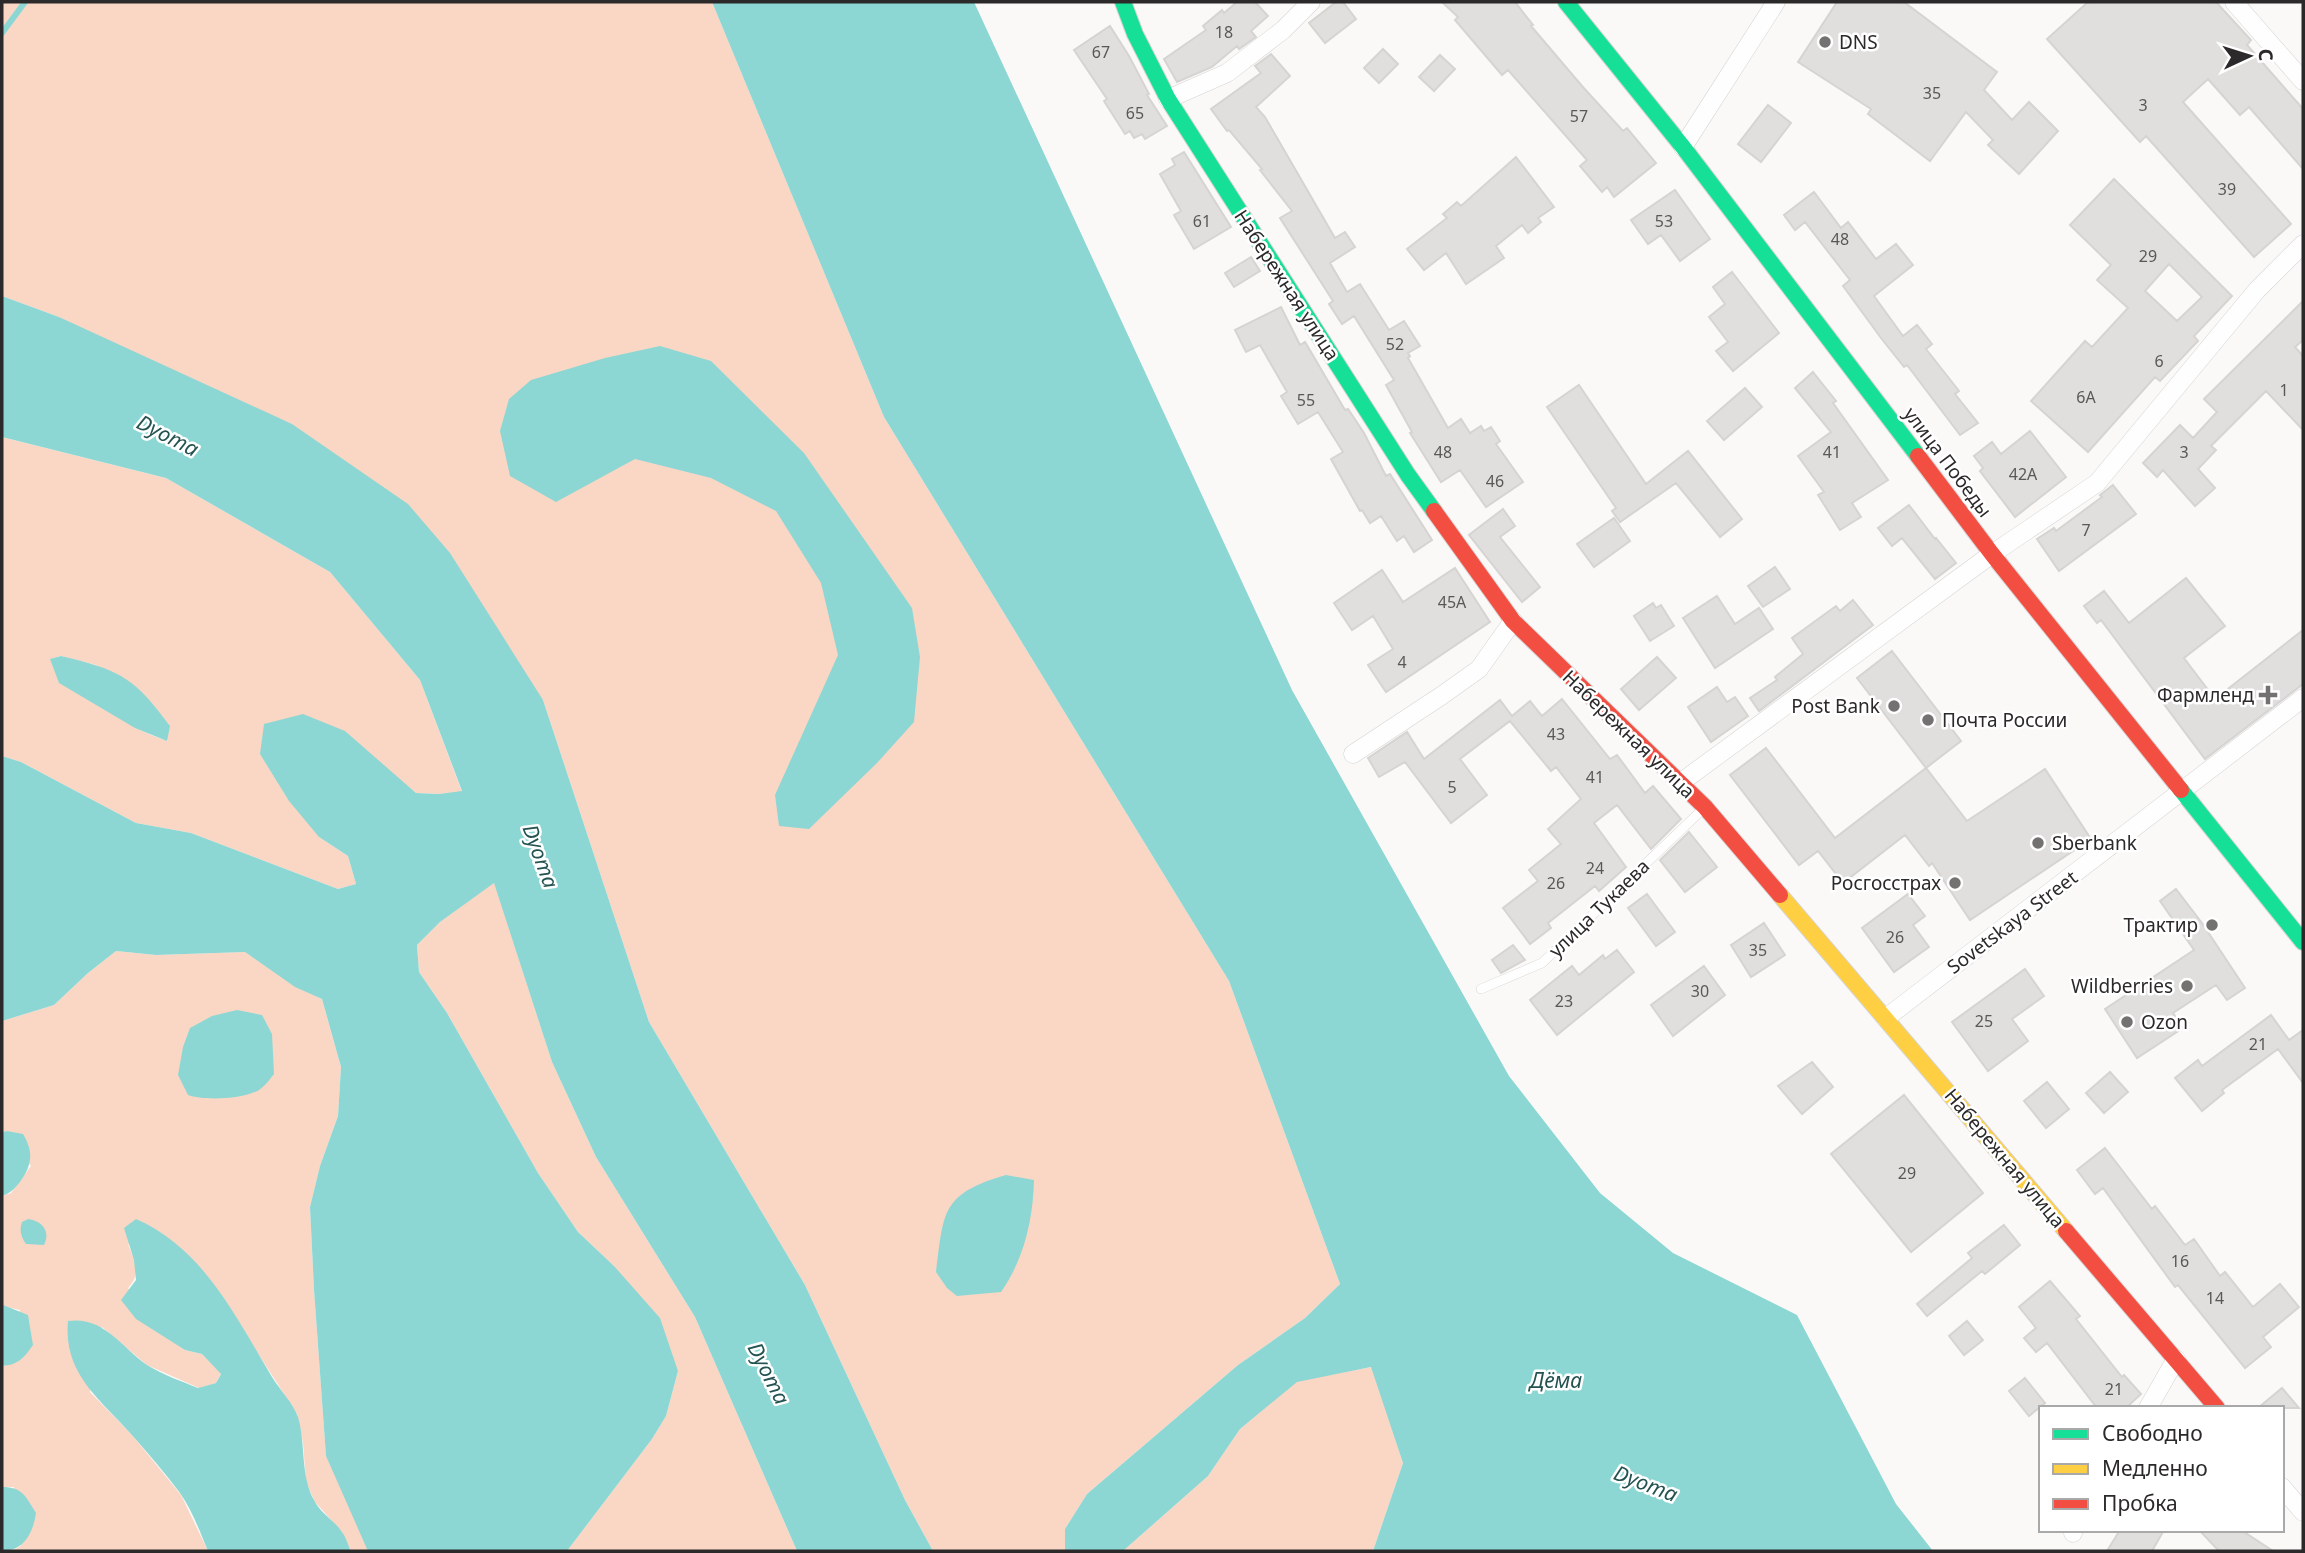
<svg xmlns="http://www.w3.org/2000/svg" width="2305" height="1553" font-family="'Noto Sans',sans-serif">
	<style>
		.green { fill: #fad7c4; fill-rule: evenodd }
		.water { fill: #8cd7d4 }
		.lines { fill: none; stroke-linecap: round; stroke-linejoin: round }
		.stream { stroke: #8cd7d4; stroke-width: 6 }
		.building { fill: #e0dfde; stroke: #d5d4d2; stroke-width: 2; fill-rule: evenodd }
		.lane-casing { stroke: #d5d4d3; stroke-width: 10 }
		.street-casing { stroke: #d5d4d3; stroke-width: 19 }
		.fast-casing { stroke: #d5d4d3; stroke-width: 18 }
		.slow-casing { stroke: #d5d4d3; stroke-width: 18 }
		.jam-casing { stroke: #d5d4d3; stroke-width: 18 }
		.lane { stroke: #fefefe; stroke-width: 9 }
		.street { stroke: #fefefe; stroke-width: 18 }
		.fast { stroke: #16e098; stroke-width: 16 }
		.slow { stroke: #ffcf43; stroke-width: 16 }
		.jam { stroke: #f24e42; stroke-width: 16 }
		.poi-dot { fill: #747271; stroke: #fff; stroke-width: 2.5 }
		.labels { text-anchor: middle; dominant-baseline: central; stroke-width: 5; stroke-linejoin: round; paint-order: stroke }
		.number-label { font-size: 16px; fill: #595857 }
		.poi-label { font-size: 19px; fill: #2b2929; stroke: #fff; text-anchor: end }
		.street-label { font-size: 19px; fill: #2b2929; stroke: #fff }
		.water-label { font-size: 21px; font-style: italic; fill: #245352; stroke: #fff }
	</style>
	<rect width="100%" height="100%" fill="#fbf9f7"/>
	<path class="green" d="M 2,2 L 712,2 L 884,417 L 1229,981 L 1340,1284 L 1305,1318 L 1238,1365 L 1087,1494 L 1065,1529 L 1065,1551 L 933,1551 L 905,1500 L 805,1285 L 649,1022 L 543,700 L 59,317 L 2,296 Z
		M 2,437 L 166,478 L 330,572 L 420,680 L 462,792 L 439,794 L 416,793 L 389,771 L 319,837 L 348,856 L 356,884 L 338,889 L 191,833 L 136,823 L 21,762 L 2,756 ZM 61,656 L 96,665 L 168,741 C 120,727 87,691 51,659 Z
		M 494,882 L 552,1062 L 596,1157 L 695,1317 L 797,1551 L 567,1551 L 652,1439 L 666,1416 L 678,1371 L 614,1266 L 578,1232 L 538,1173 L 447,1013 L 419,972 L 417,945 L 440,922 Z
		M 116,951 L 156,955 L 245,952 L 295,986 L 322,999 L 341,1067 L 338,1116 L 320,1166 L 310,1207 L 314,1290 L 326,1455 L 369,1551 L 351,1551 L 342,1532 L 315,1502 L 306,1482 L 303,1442 L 297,1414 L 232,1313 L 128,1244 C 135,1262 142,1273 128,1288 L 185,1350 L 202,1354 L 221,1373 L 216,1383 L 199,1388 L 147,1365 L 102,1327 L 90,1392 L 132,1435 L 181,1495 L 208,1551 L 11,1551 L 21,1546 L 14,1487 L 2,1487 L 2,1366 L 5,1366 L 20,1310 L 2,1306 L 2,1196 L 11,1193 L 31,1166 L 7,1131 L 2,1132 L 2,1021 L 54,1005 L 88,973 Z
		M 1372,1367 L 1403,1463 L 1373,1551 L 1123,1551 L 1208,1476 L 1240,1429 L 1297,1381 Z"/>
	<path class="water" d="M 712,2 L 974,2 L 1292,690 L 1509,1076 L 1600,1193 L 1673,1253 L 1797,1315 L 1896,1504 L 1933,1551 L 1373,1551 L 1403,1463 L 1371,1367 L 1297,1382 L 1240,1429 L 1208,1476 L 1123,1551 L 1065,1551 L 1065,1529 L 1087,1494 L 1238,1365 L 1305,1318 L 1340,1284 L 1229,981 L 884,417 Z
		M 2,296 L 59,317 L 292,424 L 408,504 L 450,553 L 543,700 L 649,1022 L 805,1285 L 905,1500 L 933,1551 L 797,1551 L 695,1317 L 596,1157 L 552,1062 L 494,883 L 440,922 L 417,945 L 419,972 L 447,1013 L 538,1173 L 578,1232 L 614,1266 L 660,1318 L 678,1371 L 666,1416 L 652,1439 L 567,1551 L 369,1551 L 367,1549 L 326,1456 L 314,1290 L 310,1207 L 320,1166 L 338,1116 L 341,1067 L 322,999 L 295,987 L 245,952 L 156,955 L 116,951 L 88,973 L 54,1005 L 2,1021 L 2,756 L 21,762 L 136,823 L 191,833 L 338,889 L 356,884 L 348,856 L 319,837 L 289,801 L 260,754 L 264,724 L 303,714 L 345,731 L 416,793 L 439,794 L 462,791 L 420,680 L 330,572 L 166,478 L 2,437 Z
		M 660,346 L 711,361 L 804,453 L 912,608 L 920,657 L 914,722 L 877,763 L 809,829 L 779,826 L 775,795 L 838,655 L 821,583 L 776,511 L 711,478 L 635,459 L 556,502 L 510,476 L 500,431 L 509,399 L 531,380 L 605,358 Z
		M 61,656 C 120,670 134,677 170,726 L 167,741 L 135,728 L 59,683 L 50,659 Z
		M 237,1010 L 262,1015 L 272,1034 L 274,1074 C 270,1079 265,1086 259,1090 C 244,1099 204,1101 188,1095 L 178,1075 L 183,1047 L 190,1028 L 212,1016 Z
		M 7,1131 L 23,1134 C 34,1152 32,1165 20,1182 C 14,1189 11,1193 2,1196 L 2,1132 Z
		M 1006,1175 L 1034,1180 C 1033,1220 1024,1259 1001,1292 L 957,1296 L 947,1288 L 936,1272 C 944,1211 941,1194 1006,1175 Z
		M 28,1219 C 42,1221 51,1231 44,1245 L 26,1244 C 21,1237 19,1230 22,1222 Z
		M 136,1219 C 203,1248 236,1317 272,1377 C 280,1390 293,1403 298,1417 C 306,1444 300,1475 314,1500 C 320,1513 334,1520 342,1532 C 346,1537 348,1545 351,1551 L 208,1551 C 200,1532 192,1510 180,1493 C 165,1473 148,1453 131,1434 C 100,1399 63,1374 68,1321 C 104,1316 121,1347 147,1365 C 163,1375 181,1381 198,1388 L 216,1383 L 221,1374 L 202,1354 L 185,1350 L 136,1319 L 121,1300 L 136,1280 L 134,1260 L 124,1228 Z
		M 3,1305 L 28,1315 L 33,1345 C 24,1358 18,1365 2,1366 Z
		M 2,1487 C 23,1487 26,1497 36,1513 C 33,1533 24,1551 2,1551 Z"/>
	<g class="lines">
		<path class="stream" d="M 2,33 L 25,2"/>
	</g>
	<path class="building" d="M 1237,2 L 1255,2 L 1268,16 L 1251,31 L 1256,37 L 1239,49 L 1237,46 L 1212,67 L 1177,82 L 1164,59 L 1206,30 L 1203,26 L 1222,10 L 1224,13 Z
		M 1336,2 L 1343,2 L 1356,19 L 1325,43 L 1309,23 Z
		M 1442,2 L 1515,2 L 1533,25 L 1531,26 L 1582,86 L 1623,131 L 1627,128 L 1656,163 L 1614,197 L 1607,187 L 1602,192 L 1580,166 L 1587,160 L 1508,70 L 1502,75 L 1455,20 L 1458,17 Z
		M 1837,2 L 1904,2 L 1997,72 L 1984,90 L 2012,120 L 2029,102 L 2058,131 L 2019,174 L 1988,145 L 1993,140 L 1966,112 L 1930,161 L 1868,114 L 1871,109 L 1798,62 Z
		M 2088,2 L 2216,2 L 2251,40 L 2247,45 L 2303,109 L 2303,169 L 2249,107 L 2240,115 L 2208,79 L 2183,102 L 2291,224 L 2254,257 L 2146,136 L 2140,142 L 2047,39 Z
		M 1110,26 L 1129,56 L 1149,94 L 1147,95 L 1167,126 L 1145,139 L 1142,134 L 1134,138 L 1130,131 L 1125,134 L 1104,101 L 1107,99 L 1074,50 Z
		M 1383,49 L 1398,64 L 1379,83 L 1364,68 Z
		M 1271,54 L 1290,76 L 1256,107 L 1265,117 L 1335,238 L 1345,232 L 1355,247 L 1330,263 L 1347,292 L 1360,284 L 1389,330 L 1404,321 L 1420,346 L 1408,353 L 1410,356 L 1408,358 L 1448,428 L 1461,419 L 1470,433 L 1481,426 L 1484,431 L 1491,427 L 1500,441 L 1496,444 L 1523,482 L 1486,507 L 1460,470 L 1441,482 L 1410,433 L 1412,432 L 1386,385 L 1394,380 L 1354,316 L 1342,324 L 1329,304 L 1333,301 L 1280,218 L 1292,211 L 1260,170 L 1262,169 L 1229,130 L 1227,131 L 1211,109 L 1261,73 L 1255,66 Z
		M 1440,55 L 1455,69 L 1434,91 L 1419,77 Z
		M 1768,105 L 1791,123 L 1761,162 L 1738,144 Z
		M 1184,152 L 1231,227 L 1194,249 L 1174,215 L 1181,211 L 1160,174 L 1175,165 L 1172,159 Z
		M 1516,157 L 1554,207 L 1538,218 L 1541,222 L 1528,233 L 1522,225 L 1496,246 L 1504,258 L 1466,284 L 1446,253 L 1424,270 L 1407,249 L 1447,218 L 1443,214 L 1457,202 L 1461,206 Z
		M 2114,179 L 2232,296 L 2194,336 L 2198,341 L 2160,381 L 2155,377 L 2088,452 L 2031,401 L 2085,341 L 2092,347 L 2128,308 L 2097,280 L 2111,265 L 2070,225 ZM 2169,264 L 2202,297 L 2177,321 L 2145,291 Z
		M 1675,190 L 1710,239 L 1680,261 L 1661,235 L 1648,244 L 1631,220 Z
		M 1814,192 L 1841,228 L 1848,222 L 1876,259 L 1896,244 L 1913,265 L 1874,296 L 1903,336 L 1917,325 L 1932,344 L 1926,349 L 1959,391 L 1955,394 L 1978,423 L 1960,435 L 1907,365 L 1904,367 L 1881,338 L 1843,286 L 1850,280 L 1805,222 L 1795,230 L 1784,215 Z
		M 1251,257 L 1260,271 L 1234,287 L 1225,273 Z
		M 1732,272 L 1779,333 L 1733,371 L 1716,351 L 1728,342 L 1709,317 L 1725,304 L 1713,287 Z
		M 2303,301 L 2303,340 L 2295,347 L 2303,356 L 2303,430 L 2266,391 L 2211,446 L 2216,450 L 2198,469 L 2215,488 L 2195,506 L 2163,470 L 2157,477 L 2143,463 L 2180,425 L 2193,438 L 2217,412 L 2204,399 Z
		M 1281,307 L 1300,345 L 1305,342 L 1345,410 L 1348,409 L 1364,433 L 1386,476 L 1390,474 L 1432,540 L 1414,552 L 1404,536 L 1397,541 L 1381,516 L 1370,523 L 1362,510 L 1360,511 L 1331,459 L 1343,452 L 1318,412 L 1298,424 L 1281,396 L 1287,392 L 1260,345 L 1246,352 L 1235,330 Z
		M 1813,372 L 1836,401 L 1833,403 L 1888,480 L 1852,503 L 1861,517 L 1840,530 L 1818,495 L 1824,492 L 1798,456 L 1831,432 L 1795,388 Z
		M 1579,385 L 1646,484 L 1688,451 L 1742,519 L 1720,537 L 1676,483 L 1620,522 L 1612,511 L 1616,508 L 1547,407 Z
		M 1745,388 L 1762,407 L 1724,440 L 1707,421 Z
		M 2030,431 L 2066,477 L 2015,517 L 1980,471 L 1983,468 L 1974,456 L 1992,442 L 2001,454 Z
		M 2113,485 L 2136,514 L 2059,571 L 2037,539 L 2054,528 L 2056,531 L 2102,497 L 2100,495 Z
		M 1909,505 L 1935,539 L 1936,538 L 1956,563 L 1935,579 L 1902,538 L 1892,546 L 1878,528 Z
		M 1503,509 L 1515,526 L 1500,537 L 1540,587 L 1522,602 L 1469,535 Z
		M 1614,518 L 1630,541 L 1594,567 L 1577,544 Z
		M 1775,567 L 1790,589 L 1763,607 L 1748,586 Z
		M 1455,568 L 1490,622 L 1386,692 L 1368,665 L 1393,649 L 1373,616 L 1352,630 L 1334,603 L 1382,570 L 1403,602 Z
		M 2186,578 L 2225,626 L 2184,658 L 2215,699 L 2303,630 L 2303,684 L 2205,759 L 2101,620 L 2097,623 L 2084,606 L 2104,591 L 2129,623 Z
		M 1717,596 L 1735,624 L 1759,608 L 1773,629 L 1715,668 L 1683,618 Z
		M 1853,600 L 1873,625 L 1759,711 L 1750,698 L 1777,680 L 1775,677 L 1803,654 L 1792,638 L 1836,606 L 1840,611 Z
		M 1653,603 L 1656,608 L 1661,605 L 1674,626 L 1650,641 L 1634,616 Z
		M 1892,651 L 1961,741 L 1926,768 L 1857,678 Z
		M 1657,657 L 1676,678 L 1639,710 L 1621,689 Z
		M 1717,687 L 1727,702 L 1735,697 L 1748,716 L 1711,742 L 1688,707 Z
		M 1562,699 L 1610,759 L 1617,755 L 1645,793 L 1653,786 L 1681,819 L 1651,849 L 1617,805 L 1594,823 L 1626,867 L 1599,891 L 1595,886 L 1548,923 L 1551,928 L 1530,944 L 1503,908 L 1538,881 L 1529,870 L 1561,844 L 1548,829 L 1581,799 L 1556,767 L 1551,771 L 1510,721 L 1460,759 L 1487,795 L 1451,823 L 1405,762 L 1379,777 L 1368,758 L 1407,732 L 1424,759 L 1500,700 L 1512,716 L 1530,701 L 1542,716 Z
		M 1766,748 L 1835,838 L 1926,768 L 1967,821 L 2045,769 L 2091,839 L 1970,920 L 1932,863 L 1929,866 L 1905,835 L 1843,883 L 1818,851 L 1799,865 L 1730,775 Z
		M 1689,832 L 1717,867 L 1685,892 L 1660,860 Z
		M 2176,889 L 2202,923 L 2245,988 L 2227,1000 L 2216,985 L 2173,1013 L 2183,1028 L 2137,1058 L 2105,1009 L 2194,950 L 2160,901 Z
		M 1647,894 L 1675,932 L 1656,946 L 1628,908 Z
		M 1908,894 L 1925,916 L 1913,925 L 1929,947 L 1894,972 L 1862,928 Z
		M 1764,923 L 1785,955 L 1751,977 L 1731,945 Z
		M 1513,945 L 1525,960 L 1501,973 L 1492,960 Z
		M 1617,950 L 1634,972 L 1557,1035 L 1530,1000 L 1572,966 L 1579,975 L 1603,955 L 1605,959 Z
		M 1704,966 L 1725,995 L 1673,1036 L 1651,1005 Z
		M 2025,969 L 2044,996 L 2012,1019 L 2028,1041 L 1988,1071 L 1952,1022 Z
		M 2271,1015 L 2289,1040 L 2303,1030 L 2303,1083 L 2278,1049 L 2222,1090 L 2224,1093 L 2202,1111 L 2175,1078 L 2198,1060 L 2202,1066 Z
		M 1812,1062 L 1833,1087 L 1802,1114 L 1778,1086 Z
		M 2110,1072 L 2128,1092 L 2104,1113 L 2086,1093 Z
		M 2047,1082 L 2069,1109 L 2046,1128 L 2024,1101 Z
		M 1904,1095 L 1983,1193 L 1911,1252 L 1831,1154 Z
		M 2105,1148 L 2152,1209 L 2155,1206 L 2185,1245 L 2194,1239 L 2220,1276 L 2225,1272 L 2253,1307 L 2280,1284 L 2299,1307 L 2263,1337 L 2271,1347 L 2245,1368 L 2178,1285 L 2175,1287 L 2103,1188 L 2095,1194 L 2077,1170 Z
		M 2004,1225 L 2020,1245 L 1985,1274 L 1982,1271 L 1927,1316 L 1917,1304 L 1972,1258 L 1968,1253 Z
		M 2050,1281 L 2080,1316 L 2076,1319 L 2122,1377 L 2124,1375 L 2141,1394 L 2126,1408 L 2097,1408 L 2047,1343 L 2036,1352 L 2024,1338 L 2036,1328 L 2019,1307 Z
		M 1967,1321 L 1983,1340 L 1964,1355 L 1949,1336 Z
		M 2025,1378 L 2045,1403 L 2029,1416 L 2009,1391 Z
		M 2282,1388 L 2299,1408 L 2258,1408 Z
		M 2120,1530 L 2164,1530 L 2152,1551 L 2107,1551 Z
		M 2199,1530 L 2241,1530 L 2273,1551 L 2219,1551 Z"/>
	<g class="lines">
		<defs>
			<path id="lane" d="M 1481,989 L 1542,963 L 1705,807"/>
			<path id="street" d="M 2234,2 L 2303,81
				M 1168,99 L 1227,73 L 1283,30 L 1311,2
				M 1683,147 L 1776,2
				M 1353,754 L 1441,696 L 1479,669 L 1513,621
				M 1680,783 L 1992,554 L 2097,483 L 2257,290 L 2303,244
				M 1886,1018 L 2303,698
				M 2148,1408 L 2176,1359
				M 2282,1487 L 2303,1512
				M 2073,1533 L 2074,1530"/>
			<path id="fast" d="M 1123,2 L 1135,34 L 1168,99 L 1408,475 L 1434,511
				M 1566,2 L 1683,147 L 1918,456
				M 2181,790 L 2303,942"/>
			<path id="slow" d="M 1780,895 L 2066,1231"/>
			<path id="jam" d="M 1918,456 L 1992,554 L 2181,790
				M 1434,511 L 1513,621 L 1705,807 L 1780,895
				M 2066,1231 L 2217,1408"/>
		</defs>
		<use href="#lane" class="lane-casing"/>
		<use href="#street" class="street-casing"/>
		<use href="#fast" class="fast-casing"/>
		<use href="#slow" class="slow-casing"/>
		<use href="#jam" class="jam-casing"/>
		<use href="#lane" class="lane"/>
		<use href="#street" class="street"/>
		<use href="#fast" class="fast"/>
		<use href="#slow" class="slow"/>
		<use href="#jam" class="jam"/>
	</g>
	<g class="poi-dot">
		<circle cx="1825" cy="42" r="7"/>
		<path d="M2264.5 684.5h7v7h7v7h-7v7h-7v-7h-7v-7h7z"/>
		<circle cx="1894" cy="706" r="7"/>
		<circle cx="1928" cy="720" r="7"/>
		<circle cx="2038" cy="843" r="7"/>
		<circle cx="1955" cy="883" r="7"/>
		<circle cx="2212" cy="925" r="7"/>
		<circle cx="2187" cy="986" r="7"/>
		<circle cx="2127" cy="1022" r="7"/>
	</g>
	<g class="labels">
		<g class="number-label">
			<text x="1224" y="32">18</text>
			<text x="1101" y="52">67</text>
			<text x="1932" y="93">35</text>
			<text x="2143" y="105">3</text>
			<text x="1135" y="113">65</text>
			<text x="1579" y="116">57</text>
			<text x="2227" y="189">39</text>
			<text x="1202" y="221">61</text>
			<text x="1664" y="221">53</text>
			<text x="1840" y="239">48</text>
			<text x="2148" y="256">29</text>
			<text x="1395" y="344">52</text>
			<text x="2159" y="361">6</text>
			<text x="2284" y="390">1</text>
			<text x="2086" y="397">6А</text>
			<text x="1306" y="400">55</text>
			<text x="1443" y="452">48</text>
			<text x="1832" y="452">41</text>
			<text x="2184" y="452">3</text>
			<text x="2023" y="474">42А</text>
			<text x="1495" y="481">46</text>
			<text x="2086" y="530">7</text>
			<text x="1452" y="602">45А</text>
			<text x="1402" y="662">4</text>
			<text x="1556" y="734">43</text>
			<text x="1595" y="777">41</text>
			<text x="1452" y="787">5</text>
			<text x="1595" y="868">24</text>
			<text x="1556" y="883">26</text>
			<text x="1895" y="937">26</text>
			<text x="1758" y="950">35</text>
			<text x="1700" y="991">30</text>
			<text x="1564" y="1001">23</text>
			<text x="1984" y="1021">25</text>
			<text x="2258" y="1044">21</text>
			<text x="1907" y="1173">29</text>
			<text x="2180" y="1261">16</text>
			<text x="2215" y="1298">14</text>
			<text x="2114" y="1389">21</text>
		</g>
		<g class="poi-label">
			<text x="1839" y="42" text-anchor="start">DNS</text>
			<text x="2254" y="695">Фармленд</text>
			<text x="1880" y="706">Post Bank</text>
			<text x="1942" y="720" text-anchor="start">Почта России</text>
			<text x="2052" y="843" text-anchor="start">Sberbank</text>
			<text x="1941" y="883">Росгосстрах</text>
			<text x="2198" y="925">Трактир</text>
			<text x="2173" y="986">Wildberries</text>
			<text x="2141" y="1022" text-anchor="start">Ozon</text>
		</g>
		<g class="street-label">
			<text transform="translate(1287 285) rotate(57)">Набережная улица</text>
			<text transform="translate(1948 462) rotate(53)">улица Победы</text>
			<text transform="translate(1629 734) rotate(44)">Набережная улица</text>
			<text transform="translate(1599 908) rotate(-44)">улица Тукаева</text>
			<text transform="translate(2012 922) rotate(-37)">Sovetskaya Street</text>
			<text transform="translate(2005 1158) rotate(50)">Набережная улица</text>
		</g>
		<g class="water-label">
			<text transform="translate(168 435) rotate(27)">Dyoma</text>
			<text transform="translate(541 856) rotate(70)">Dyoma</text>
			<text transform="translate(769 1373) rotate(63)">Dyoma</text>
			<text x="1556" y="1380">Дёма</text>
			<text transform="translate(1646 1483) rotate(21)">Dyoma</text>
		</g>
	</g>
	<rect width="2305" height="1553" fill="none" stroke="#2b2929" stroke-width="7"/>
	<rect x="2039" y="1406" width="245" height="126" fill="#ffffff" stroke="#aaa9a9" stroke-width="2"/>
	<rect x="2053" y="1429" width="35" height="10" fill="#16e098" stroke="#aaa9a9" stroke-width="2"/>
	<text x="2102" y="1441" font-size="21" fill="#2b2929">Свободно</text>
	<rect x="2053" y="1464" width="35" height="10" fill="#ffcf43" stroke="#aaa9a9" stroke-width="2"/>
	<text x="2102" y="1476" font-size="21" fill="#2b2929">Медленно</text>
	<rect x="2053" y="1499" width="35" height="10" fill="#f24e42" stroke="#aaa9a9" stroke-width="2"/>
	<text x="2102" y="1511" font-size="21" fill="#2b2929">Пробка</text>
	<g transform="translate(2249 56) rotate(86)" stroke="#ffffff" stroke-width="5" paint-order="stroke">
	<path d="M0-5L12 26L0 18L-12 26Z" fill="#2b2929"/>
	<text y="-10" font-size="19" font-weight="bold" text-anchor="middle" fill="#2b2929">С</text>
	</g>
</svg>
